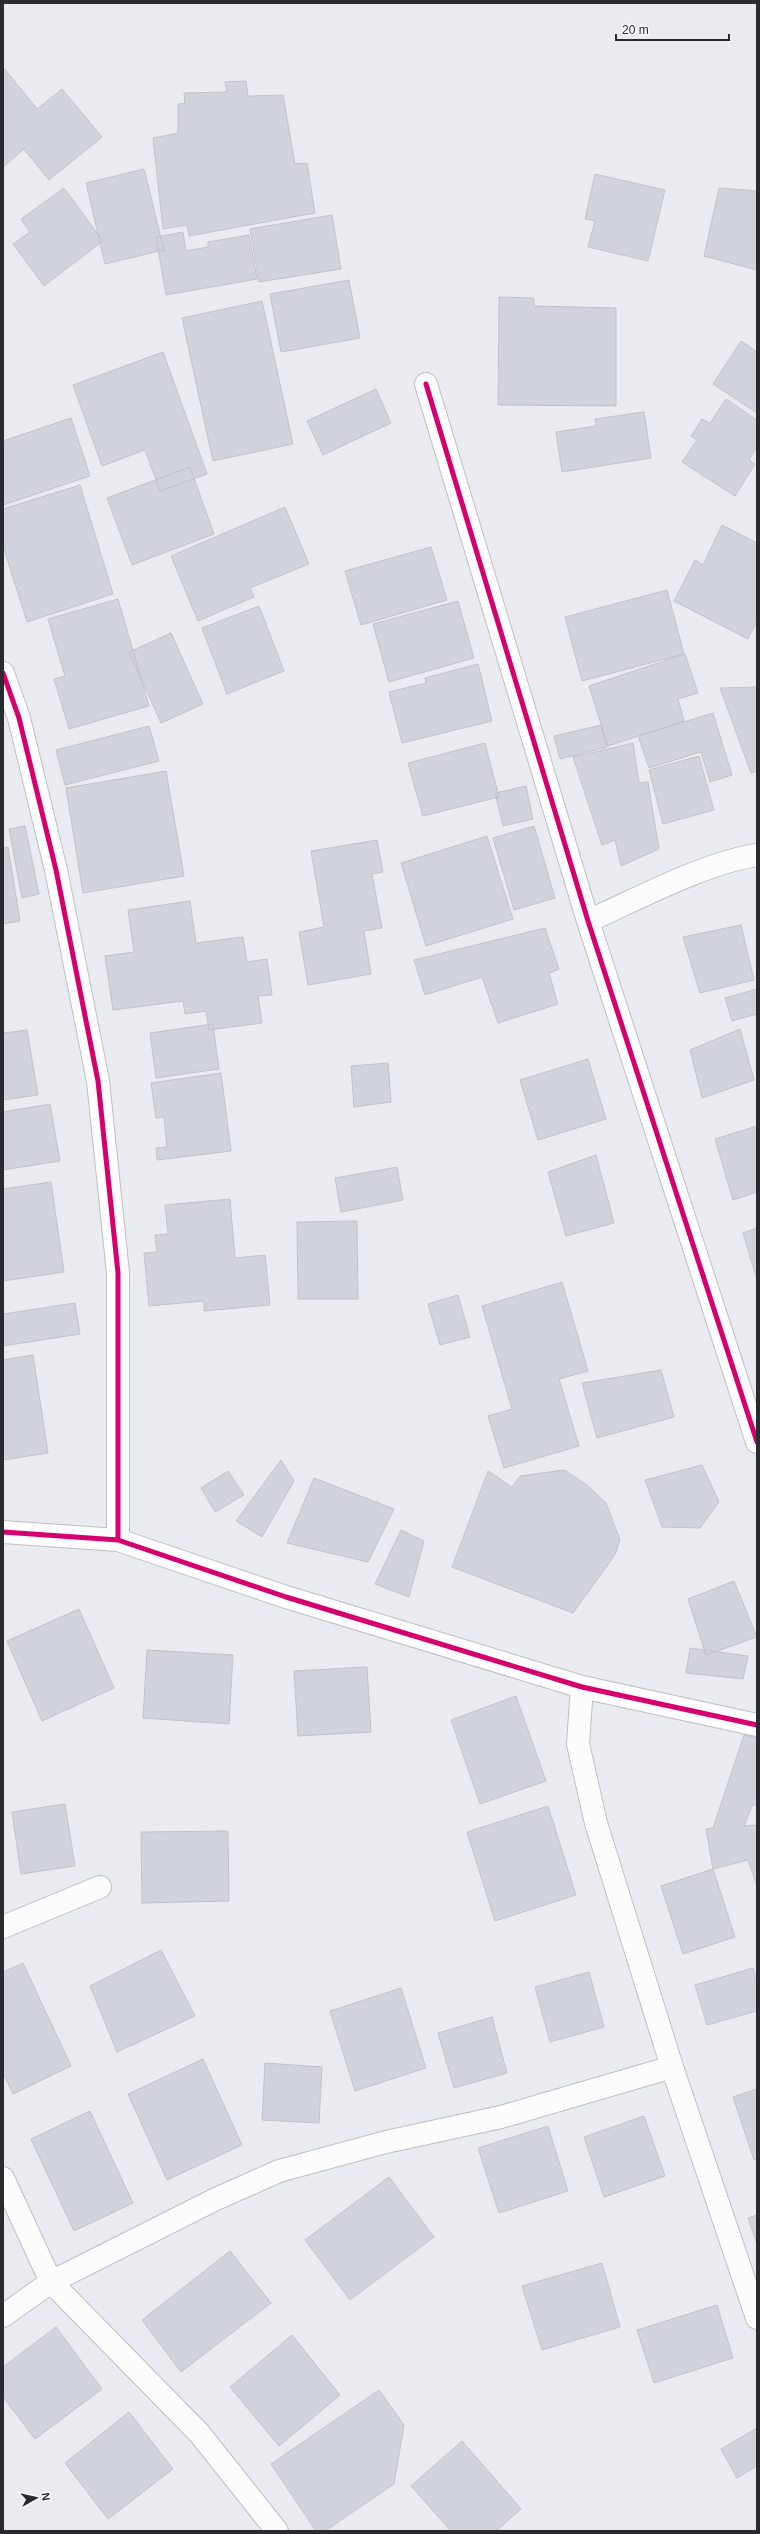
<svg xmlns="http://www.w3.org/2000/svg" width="760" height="2534" font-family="Arial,sans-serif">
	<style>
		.building { fill: #d0d2dc; stroke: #c2c3c6 }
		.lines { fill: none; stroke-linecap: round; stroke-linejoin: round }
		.street-casing { stroke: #bebfc2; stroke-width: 24 }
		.street { stroke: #fcfcfd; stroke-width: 22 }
		.cycleway-casing { stroke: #f6f8fe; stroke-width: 8 }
		.cycleway { stroke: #d6006c; stroke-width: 5 }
	</style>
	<rect width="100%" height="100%" fill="#eaebf0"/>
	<path class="building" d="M 3,67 L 37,109 L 62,89 L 102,137 L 49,180 L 24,149 L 3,167 Z
		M 246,81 L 248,96 L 283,95 L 295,164 L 307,163 L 315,213 L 189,236 L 187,225 L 163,229 L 153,138 L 178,133 L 178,104 L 185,103 L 184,93 L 227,92 L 225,82 Z
		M 144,169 L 164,250 L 105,264 L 86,183 Z
		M 595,174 L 665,190 L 648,261 L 588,247 L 595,221 L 585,219 Z
		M 64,188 L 103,241 L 44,286 L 13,244 L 30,232 L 21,219 Z
		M 719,188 L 757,191 L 757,270 L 704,256 Z
		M 332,215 L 341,269 L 259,282 L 250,229 Z
		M 183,232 L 186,251 L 208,247 L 208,242 L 249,235 L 257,279 L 166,295 L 156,237 Z
		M 349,280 L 360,338 L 281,352 L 270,294 Z
		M 499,297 L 534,298 L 534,306 L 616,308 L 616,406 L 498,405 Z
		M 262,301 L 293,444 L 213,461 L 182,318 Z
		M 741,341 L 757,352 L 757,413 L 713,384 Z
		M 163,352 L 207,474 L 160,491 L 145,450 L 102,466 L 73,385 Z
		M 376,389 L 391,423 L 323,455 L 307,421 Z
		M 726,399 L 757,420 L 757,447 L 749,460 L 755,464 L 735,496 L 682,462 L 697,440 L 691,436 L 702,419 L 710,423 Z
		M 644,412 L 651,458 L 562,472 L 556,432 L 596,426 L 595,419 Z
		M 71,418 L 90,476 L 3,505 L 3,441 Z
		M 190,467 L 214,534 L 132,565 L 107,498 Z
		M 80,485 L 113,594 L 27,622 L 3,546 L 3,509 Z
		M 285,507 L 309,564 L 250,588 L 254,597 L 198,621 L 171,556 Z
		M 722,525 L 757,543 L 757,621 L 748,639 L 674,601 L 695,560 L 703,565 Z
		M 431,547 L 447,600 L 361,625 L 345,571 Z
		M 667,590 L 684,654 L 582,681 L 565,617 Z
		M 118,599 L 149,706 L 69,729 L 54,679 L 65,676 L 48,619 Z
		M 458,601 L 474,658 L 389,682 L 373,624 Z
		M 259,606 L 284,671 L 227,694 L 202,628 Z
		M 171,633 L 203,704 L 161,723 L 129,652 Z
		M 685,654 L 698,693 L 678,699 L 684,721 L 608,746 L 589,686 Z
		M 478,664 L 492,721 L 402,743 L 389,692 L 426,683 L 425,678 Z
		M 757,687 L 757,771 L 751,773 L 720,688 Z
		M 713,713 L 732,775 L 710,782 L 701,752 L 649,768 L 638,736 Z
		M 601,725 L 607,747 L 560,759 L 554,736 Z
		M 149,726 L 159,761 L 65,785 L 56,750 Z
		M 485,743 L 499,797 L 423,816 L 408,763 Z
		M 633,743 L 639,783 L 648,782 L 659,849 L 621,866 L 615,840 L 602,845 L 573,757 Z
		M 699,756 L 714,810 L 663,824 L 649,770 Z
		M 166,771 L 184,876 L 83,893 L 66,788 Z
		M 526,786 L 533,819 L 503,826 L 495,793 Z
		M 25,826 L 39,894 L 22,898 L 9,829 Z
		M 534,826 L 555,898 L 514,910 L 493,838 Z
		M 487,836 L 513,919 L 426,946 L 401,863 Z
		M 377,840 L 383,872 L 372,874 L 382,928 L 364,931 L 371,974 L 308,985 L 299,932 L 324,927 L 311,851 Z
		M 8,847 L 20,921 L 3,924 L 3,848 Z
		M 190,901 L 196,943 L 243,937 L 247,962 L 267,959 L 272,995 L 258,996 L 262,1023 L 209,1030 L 206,1011 L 185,1014 L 183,1001 L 113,1010 L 105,956 L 134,952 L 128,910 Z
		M 741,925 L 754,980 L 700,993 L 683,937 Z
		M 545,928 L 559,969 L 549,973 L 558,1004 L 498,1023 L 482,977 L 425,995 L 414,960 Z
		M 757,989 L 757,1014 L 732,1021 L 725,998 Z
		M 213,1024 L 219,1069 L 156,1078 L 150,1033 Z
		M 740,1029 L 754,1080 L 702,1098 L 690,1050 Z
		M 27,1030 L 38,1095 L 3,1100 L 3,1033 Z
		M 588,1059 L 606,1119 L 538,1140 L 520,1080 Z
		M 388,1063 L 391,1102 L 354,1107 L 351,1066 Z
		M 221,1073 L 231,1151 L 157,1160 L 156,1148 L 167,1147 L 164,1117 L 156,1118 L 151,1083 Z
		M 50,1104 L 60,1161 L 3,1170 L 3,1112 Z
		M 757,1126 L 757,1192 L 733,1200 L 715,1139 Z
		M 596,1155 L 614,1223 L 566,1236 L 548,1172 Z
		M 397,1167 L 403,1200 L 341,1212 L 335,1178 Z
		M 51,1182 L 64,1272 L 3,1281 L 3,1189 Z
		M 230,1199 L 235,1258 L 265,1255 L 270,1305 L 204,1311 L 204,1301 L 149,1306 L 144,1253 L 157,1252 L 155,1235 L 168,1234 L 165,1205 Z
		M 357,1221 L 358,1299 L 298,1299 L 297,1222 Z
		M 757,1228 L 757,1280 L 743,1233 Z
		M 562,1282 L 588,1371 L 559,1379 L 579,1446 L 504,1468 L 488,1416 L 512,1409 L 482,1306 Z
		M 458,1295 L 470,1337 L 440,1345 L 428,1304 Z
		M 75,1303 L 80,1334 L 3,1346 L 3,1314 Z
		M 33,1355 L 48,1453 L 3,1460 L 3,1360 Z
		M 661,1370 L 674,1417 L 597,1438 L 582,1383 Z
		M 281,1460 L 294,1481 L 262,1537 L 236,1521 Z
		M 702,1465 L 719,1502 L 700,1528 L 662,1527 L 645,1480 Z
		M 564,1470 L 587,1485 L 606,1503 L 620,1540 L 615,1555 L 573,1613 L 452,1567 L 488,1471 L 512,1487 L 520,1476 Z
		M 228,1471 L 244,1495 L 215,1512 L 201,1488 Z
		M 314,1478 L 394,1509 L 368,1562 L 287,1543 Z
		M 401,1530 L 424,1541 L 409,1597 L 375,1584 Z
		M 734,1581 L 757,1637 L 706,1655 L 688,1599 Z
		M 79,1609 L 114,1688 L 42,1721 L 7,1641 Z
		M 690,1648 L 748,1656 L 743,1679 L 686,1673 Z
		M 147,1650 L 233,1655 L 229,1724 L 143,1718 Z
		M 367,1667 L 371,1732 L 298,1736 L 294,1671 Z
		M 516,1696 L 546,1781 L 480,1804 L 451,1720 Z
		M 744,1735 L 757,1738 L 757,1806 L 753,1804 L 744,1826 L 757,1825 L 757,1886 L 748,1860 L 713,1869 L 706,1829 L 713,1828 Z
		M 65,1804 L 75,1866 L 21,1874 L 12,1812 Z
		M 548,1806 L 576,1895 L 495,1921 L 467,1832 Z
		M 228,1831 L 229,1901 L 142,1903 L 141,1832 Z
		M 713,1869 L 735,1937 L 683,1954 L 661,1886 Z
		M 161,1950 L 195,2016 L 117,2052 L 90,1986 Z
		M 23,1963 L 71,2066 L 13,2094 L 3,2073 L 3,1972 Z
		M 753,1968 L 757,1982 L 757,2011 L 707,2025 L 695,1985 Z
		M 589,1972 L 604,2027 L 550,2042 L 535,1987 Z
		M 401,1988 L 426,2068 L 355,2091 L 330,2011 Z
		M 492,2017 L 507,2073 L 454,2088 L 438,2033 Z
		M 203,2059 L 242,2145 L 167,2180 L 128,2094 Z
		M 265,2063 L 322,2067 L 319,2123 L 262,2120 Z
		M 757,2089 L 757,2159 L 754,2160 L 733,2097 Z
		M 90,2111 L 133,2203 L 74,2231 L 31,2139 Z
		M 644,2116 L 665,2176 L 604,2197 L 584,2137 Z
		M 548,2126 L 568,2191 L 499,2213 L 478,2148 Z
		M 389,2177 L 434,2237 L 350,2300 L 305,2240 Z
		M 757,2215 L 757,2244 L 748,2218 Z
		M 230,2251 L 271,2303 L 181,2372 L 142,2320 Z
		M 602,2263 L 620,2327 L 542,2350 L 522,2286 Z
		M 717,2305 L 733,2358 L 654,2383 L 637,2330 Z
		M 56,2327 L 102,2389 L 35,2439 L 3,2397 L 3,2367 Z
		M 292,2335 L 340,2395 L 279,2446 L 230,2387 Z
		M 379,2390 L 404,2425 L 394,2484 L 325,2531 L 316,2531 L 271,2464 Z
		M 129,2412 L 173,2469 L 108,2519 L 65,2463 Z
		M 757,2428 L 757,2466 L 737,2478 L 721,2449 Z
		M 462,2441 L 521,2509 L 496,2531 L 451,2531 L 411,2486 Z"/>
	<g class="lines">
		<defs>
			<path id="street" d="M 426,384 L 588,921 L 757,1442
				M 3,673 L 19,718 L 56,870 L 98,1081 L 118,1273 L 118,1540
				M 588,921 C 638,899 704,863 757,855
				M 3,1532 L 118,1540 L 286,1597 L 582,1687 L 757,1725
				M 582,1687 L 578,1744 L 596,1823 L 672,2067 L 757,2318
				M 3,1927 L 100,1887
				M 3,2178 L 51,2282 L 199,2433 L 277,2531
				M 3,2316 L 51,2282 L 216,2199 L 279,2171 L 386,2142 L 501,2117 L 672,2067"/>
		</defs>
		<use href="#street" class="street-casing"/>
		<use href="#street" class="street"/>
		<defs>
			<path id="cycleway" d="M 426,384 L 588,921 L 757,1442
				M 3,673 L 19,718 L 56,870 L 98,1081 L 118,1273 L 118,1540
				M 3,1532 L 118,1540 L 286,1597 L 582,1687 L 757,1725"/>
		</defs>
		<use href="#cycleway" class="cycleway-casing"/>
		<use href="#cycleway" class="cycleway"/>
	</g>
	<rect width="760" height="2534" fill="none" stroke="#2a2b2e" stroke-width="8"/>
	<g transform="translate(36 2498) rotate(82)" stroke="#f6f8fe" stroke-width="3" paint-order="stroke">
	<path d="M0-3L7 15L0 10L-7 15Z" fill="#2a2b2e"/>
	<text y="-6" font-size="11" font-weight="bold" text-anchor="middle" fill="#2a2b2e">N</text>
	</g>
	<path d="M616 34v6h113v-6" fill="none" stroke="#2a2b2e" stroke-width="2"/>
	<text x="622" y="34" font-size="12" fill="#2a2b2e" stroke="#f6f8fe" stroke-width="3" paint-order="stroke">20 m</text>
</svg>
